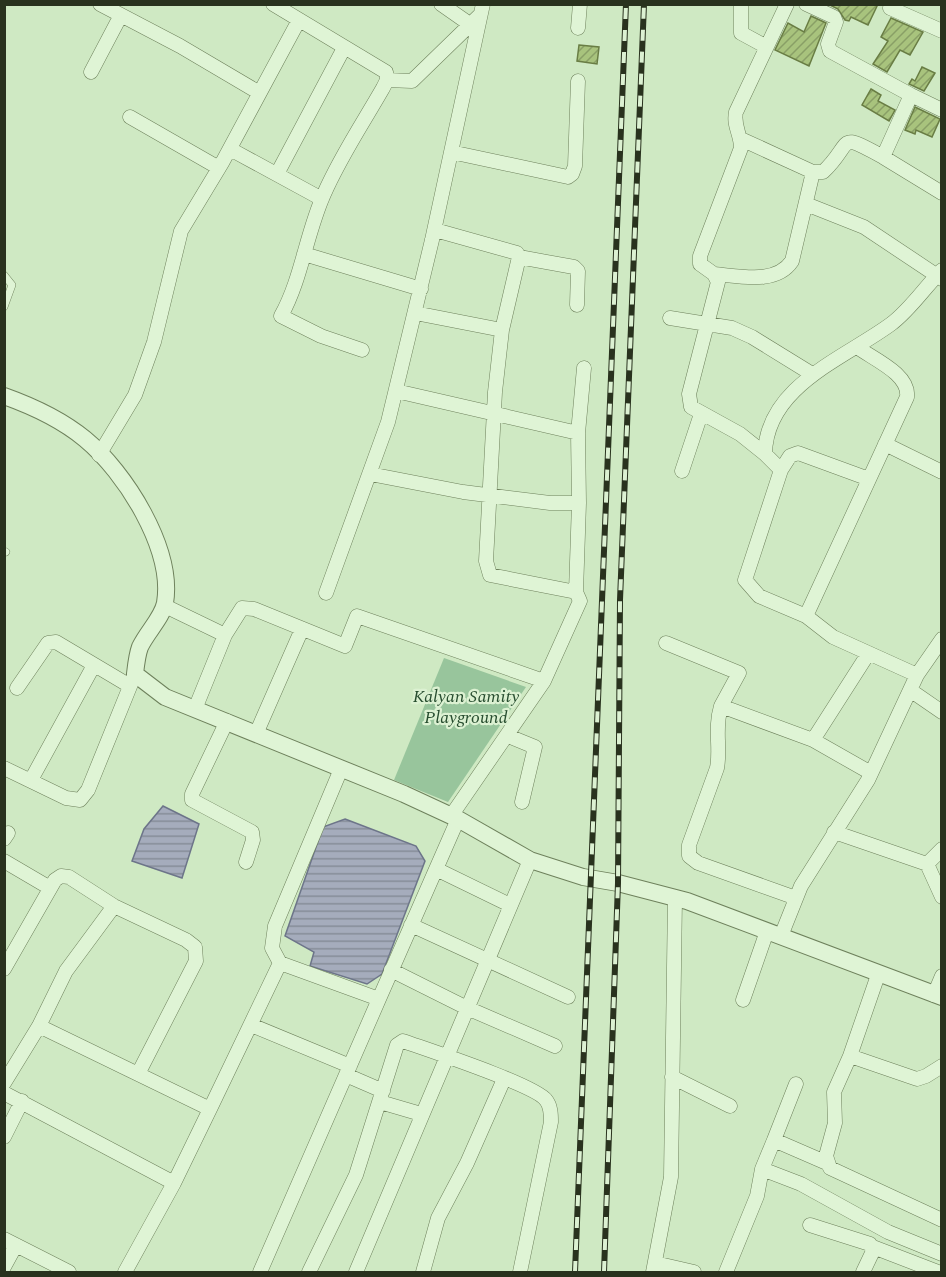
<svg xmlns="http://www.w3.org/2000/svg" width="946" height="1277" font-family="Spectral,serif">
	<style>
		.green { fill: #98c59c }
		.water { fill: url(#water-rules); stroke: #6d7589; stroke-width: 1.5 }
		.building { fill: url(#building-hatch); stroke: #697d44; stroke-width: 1.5 }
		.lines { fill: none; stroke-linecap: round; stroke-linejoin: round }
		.service-casing { stroke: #6e815c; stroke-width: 8 }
		.minor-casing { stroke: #6e815c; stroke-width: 15 }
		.tertiary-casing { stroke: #6e815c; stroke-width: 18 }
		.service { stroke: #dff4d5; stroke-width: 7 }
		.minor { stroke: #dff4d5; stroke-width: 14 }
		.tertiary { stroke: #dff4d5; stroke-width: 16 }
		.rail-casing { stroke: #29321e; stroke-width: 6 }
		.rail { stroke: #dcf1d2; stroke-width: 4; stroke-dasharray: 11; stroke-linecap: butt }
		.labels { text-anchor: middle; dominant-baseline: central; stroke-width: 4.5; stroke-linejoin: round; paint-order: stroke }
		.park-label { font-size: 18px; font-style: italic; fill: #274d2f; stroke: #dcf1d2 }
	</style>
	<defs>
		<pattern id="water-rules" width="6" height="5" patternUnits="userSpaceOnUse" patternTransform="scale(1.5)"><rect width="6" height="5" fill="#a5acbc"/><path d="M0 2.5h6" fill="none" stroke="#868d98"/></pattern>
		<pattern id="building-hatch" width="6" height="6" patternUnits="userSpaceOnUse" patternTransform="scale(1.5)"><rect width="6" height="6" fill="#a8c37d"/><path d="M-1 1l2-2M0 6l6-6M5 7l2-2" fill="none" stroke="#899f66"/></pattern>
	</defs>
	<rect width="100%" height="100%" fill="#cfe9c3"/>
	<path class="green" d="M 444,658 L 526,687 L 448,802 L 394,780 Z"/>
	<path class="water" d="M 163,806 L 199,824 L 182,878 L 132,861 L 144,829 Z
		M 345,819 L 416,846 L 425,861 L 382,974 L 367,984 L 310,966 L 314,952 L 285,936 L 323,827 Z"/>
	<path class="building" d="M 828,4 L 878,4 L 868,25 L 851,17 L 849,21 L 845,20 L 838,9 Z
		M 811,16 L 826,23 L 809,66 L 775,50 L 788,23 L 804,32 Z
		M 891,18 L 923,32 L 910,55 L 900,50 L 887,72 L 873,64 L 888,41 L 881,37 Z
		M 579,45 L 599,47 L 597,64 L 577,61 Z
		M 922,67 L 935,73 L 924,91 L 909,84 L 912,79 L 915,81 Z
		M 871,89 L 881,95 L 878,101 L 895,110 L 889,121 L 862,105 Z
		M 915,107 L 940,119 L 932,137 L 916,130 L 915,134 L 905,130 Z"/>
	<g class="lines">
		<defs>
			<path id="service" d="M 4,275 L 12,285 L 4,307
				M 4,551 L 6,552"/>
			<path id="minor" d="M 100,4 L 180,46 L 258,92
				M 273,4 L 386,72 L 387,80 L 383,88 C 363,123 340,157 324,194 C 306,234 302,278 281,316 L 321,336 L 362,350
				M 441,4 L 471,25
				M 741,4 L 741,33 L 765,46
				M 806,4 L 834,17 L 836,22 L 828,44 L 830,51 L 911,95
				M 892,4 L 890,8 L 942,31
				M 578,28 L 580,4
				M 91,72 L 121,15
				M 387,80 L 412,81 L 480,15
				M 942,110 L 911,95 L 883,157 L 942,193
				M 130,117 L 219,168
				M 741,139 L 813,172 L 823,172 C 854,143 835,130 883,157
				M 230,149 L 322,199
				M 451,152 L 568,177 L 572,174 L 575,166 L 578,81
				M 277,174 L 344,48
				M 806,204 L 864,227 L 942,279
				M 304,254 L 421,289
				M 519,257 L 574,267 L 578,271 L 577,305
				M 714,274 C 740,276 776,285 792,261 L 813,172
				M 415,313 L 502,330
				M 670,318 L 732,328 L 752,337 L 812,374
				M 396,391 L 578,433
				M 885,444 L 942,472
				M 765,454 L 740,434 L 691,407 L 689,394 L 718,282 L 714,274 L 700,264 L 700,256 L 741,148 C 741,134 733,126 736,112 L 787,4
				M 99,455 L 135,395 L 154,342 L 181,231 L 222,163 L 299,20
				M 781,470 L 790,456 L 798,453 L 869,479
				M 682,471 L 701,414
				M 370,474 L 463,492 L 550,503 L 579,503 L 578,433 L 584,368
				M 576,592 L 579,503
				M 326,593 L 388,422 L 432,240 L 483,4
				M 165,606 L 225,635
				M 806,616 L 907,397 C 910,374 873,359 857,347
				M 666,643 L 739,673 L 721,706 L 813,740 L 871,773
				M 917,675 L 833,637 L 806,616 L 759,596 L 745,580 L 781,470 L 765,454 C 766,386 845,358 891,324 C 910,310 925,287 942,270
				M 17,688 L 48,643 L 56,642 L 130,686
				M 910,690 L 942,712
				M 721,706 C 714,730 721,747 717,768 L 689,845 L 689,856 L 698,863 L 796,898
				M 195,709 L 225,635 L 242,608 L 254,609 L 345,646 L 357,616 L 544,681 L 580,601 L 576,592 L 490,575 L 486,561 L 495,392 L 502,330 L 519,257 L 517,253 L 435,230
				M 227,721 L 192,794 L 192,800 L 252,832 L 253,840 L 246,862
				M 256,734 L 302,629
				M 508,736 L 535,747 L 522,802
				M 813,740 L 868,654
				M 4,768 L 66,798 L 80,800 L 88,790 L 135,674
				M 31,780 L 94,665
				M 451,816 L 544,681
				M 834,832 L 927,864 L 942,849
				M 4,839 L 8,833
				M 4,861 L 50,888
				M 927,864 L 942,897
				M 436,869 L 510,905
				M 411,925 L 568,997
				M 781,936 L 801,886 L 868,780 L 917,675 L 942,639
				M 280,963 L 379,999 L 458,819
				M 4,969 L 55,880 L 61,876 L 69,877 L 114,906 L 186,940 L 195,947 L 196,961 L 138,1074
				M 391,970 L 467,1008 L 555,1046
				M 934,995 L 942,976
				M 743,1000 L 767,931
				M 251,1025 L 350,1066
				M 39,1026 L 210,1109 L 174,1183
				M 850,1056 L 878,975
				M 942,1066 L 926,1076 L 917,1079 L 850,1056 L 834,1092 L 835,1123 L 826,1156 L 830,1168 L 942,1220
				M 346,1075 L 383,1091
				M 672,1077 L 730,1106
				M 4,1083 L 39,1026 L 66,971 L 114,906
				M 4,1093 L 174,1183 L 125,1272
				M 380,1102 L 421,1114
				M 210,1109 L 280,963 L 272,948 L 275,926 L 341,769
				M 4,1137 L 22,1101
				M 774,1140 L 796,1084
				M 762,1169 L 774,1140 L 827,1163
				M 810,1225 L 870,1244 L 873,1251 L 863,1272
				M 4,1239 L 69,1272
				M 873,1247 L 938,1272
				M 655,1263 L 694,1272
				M 4,1267 L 16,1245
				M 260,1272 L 379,999
				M 309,1272 L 356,1175 L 397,1045 L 403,1041 C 428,1050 535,1085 546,1100 C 551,1106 551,1115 551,1122 L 520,1272
				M 356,1272 L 530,860
				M 423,1272 L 438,1218 L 467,1163 L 504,1079
				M 653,1272 L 671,1177 L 675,898
				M 726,1272 L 757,1196 L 762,1169 L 801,1184 L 888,1232 L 942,1254"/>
			<path id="tertiary" d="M 4,396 C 32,406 62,420 85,439 C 125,472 174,549 165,603 C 162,618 147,632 140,647 C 137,655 136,665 135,674 L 165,697 L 404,794 L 458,819 L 530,860 L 583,877 L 618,883 L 687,901 L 942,997"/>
		</defs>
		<use href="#service" class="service-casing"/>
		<use href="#minor" class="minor-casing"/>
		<use href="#tertiary" class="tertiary-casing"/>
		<use href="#service" class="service"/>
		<use href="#minor" class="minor"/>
		<use href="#tertiary" class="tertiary"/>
		<defs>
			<path id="rail" d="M 575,1272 L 626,4
				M 604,1272 L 618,883 L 620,600 L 644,4"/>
		</defs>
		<use href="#rail" class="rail-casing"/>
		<use href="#rail" class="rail"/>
	</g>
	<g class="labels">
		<g class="park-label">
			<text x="466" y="696">Kalyan Samity<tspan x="466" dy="21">Playground</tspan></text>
		</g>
	</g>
	<rect width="946" height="1277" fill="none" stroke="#29321e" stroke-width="12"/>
</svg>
